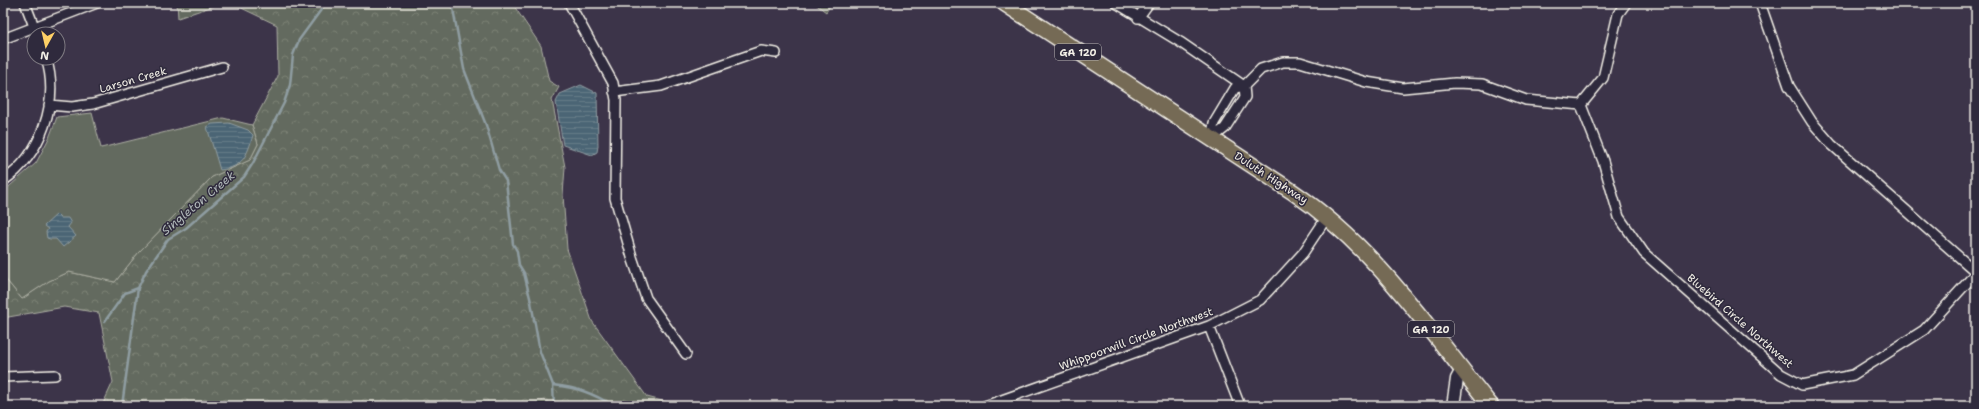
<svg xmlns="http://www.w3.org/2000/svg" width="1979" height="409" font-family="'Shantell Sans',sans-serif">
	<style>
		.forest { fill: url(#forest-crowns); stroke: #acaea3 }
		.garden { fill: #646b5e; stroke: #acaea3 }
		.water { fill: url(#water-rules); stroke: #8f9da2 }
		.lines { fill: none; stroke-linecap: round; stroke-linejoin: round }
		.stream { stroke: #8f9da2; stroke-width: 2.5 }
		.minor-casing { stroke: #f4f1e8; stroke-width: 12 }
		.tertiary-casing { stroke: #f4f1e8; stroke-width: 15 }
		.primary-casing { stroke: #f4f1e8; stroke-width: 18 }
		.minor { stroke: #2f2a3d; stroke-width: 9 }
		.tertiary { stroke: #2f2a3d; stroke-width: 12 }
		.primary { stroke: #756a55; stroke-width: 15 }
		.labels { text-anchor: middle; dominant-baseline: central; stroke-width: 3; stroke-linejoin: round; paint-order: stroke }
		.shield { fill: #2f2a3d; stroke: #b9b5b5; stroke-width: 1 }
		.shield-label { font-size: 10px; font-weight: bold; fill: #f4f1e8 }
		.street-label { font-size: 11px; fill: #f4f1e8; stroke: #2f2a3d }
		.water-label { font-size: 12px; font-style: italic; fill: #b1b9ba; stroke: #2f2a3d }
	</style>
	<defs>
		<pattern id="forest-crowns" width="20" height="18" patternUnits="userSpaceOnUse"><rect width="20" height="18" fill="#646b5e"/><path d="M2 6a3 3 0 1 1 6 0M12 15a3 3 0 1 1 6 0" fill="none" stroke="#7b8175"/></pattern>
		<pattern id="water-rules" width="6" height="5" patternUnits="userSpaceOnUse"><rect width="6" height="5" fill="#4c6574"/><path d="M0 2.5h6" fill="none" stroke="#667c88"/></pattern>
	</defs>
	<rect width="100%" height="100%" fill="#3c3449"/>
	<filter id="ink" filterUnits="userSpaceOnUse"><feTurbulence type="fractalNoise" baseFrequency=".025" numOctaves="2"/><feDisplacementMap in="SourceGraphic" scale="8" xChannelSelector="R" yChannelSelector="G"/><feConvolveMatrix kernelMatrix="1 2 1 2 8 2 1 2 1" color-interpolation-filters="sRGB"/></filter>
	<g filter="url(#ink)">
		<path class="forest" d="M 177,3 L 222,3 L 178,18 Z
			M 231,3 L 512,3 L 541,46 L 549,81 L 559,87 L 552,100 L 565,167 L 563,195 L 567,249 L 592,321 L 647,397 L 681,406 L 102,406 L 113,382 L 99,313 L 64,307 L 3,318 L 3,276 L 22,299 L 49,281 L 69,272 L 115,282 L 138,253 L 212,177 L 250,160 L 258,144 L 252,125 L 278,76 L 277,25 Z
			M 814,3 L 832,3 L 826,12 Z"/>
		<path class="garden" d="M 92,113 L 101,148 L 223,118 L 252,125 L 258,144 L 250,160 L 212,177 L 138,253 L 115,282 L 69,272 L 49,281 L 22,299 L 3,276 L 3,192 L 36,163 L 49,138 L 57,117 Z"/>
		<path class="water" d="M 581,85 L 597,93 L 598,146 L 597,152 L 592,155 L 563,145 L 556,102 L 560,94 Z
			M 229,123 L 248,130 L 253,135 C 247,156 243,167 220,170 L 207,127 L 212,124 Z
			M 57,214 L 61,218 L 68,218 L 71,223 L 68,227 L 76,236 L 63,247 L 56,239 L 50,239 L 47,238 L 46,232 L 48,229 L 44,226 Z"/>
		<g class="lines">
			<path class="stream" d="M 452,3 L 464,69 L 486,125 L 499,170 L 506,181 L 513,244 L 517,251 L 519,265 L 524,273 L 531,302 L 540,352 L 553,385 L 554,406
				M 105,321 L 125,293 L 138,288
				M 553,385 C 579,388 592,393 614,406
				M 122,406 L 138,288 L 146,271 L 168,239 L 186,228 L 244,177 L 253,163 L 284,103 L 290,85 L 293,55 L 299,40 L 326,3"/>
			<defs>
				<path id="minor" d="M 25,3 L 37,34
					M 569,3 L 613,83 L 616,100 L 615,198 L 632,257 L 646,298 L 686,354
					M 1116,3 L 1180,42 L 1244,86
					M 1760,3 L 1789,86 L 1812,122 L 1831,144 L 1976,272
					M 1138,18 L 1149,3
					M 3,39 L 97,3
					M 614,92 L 661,86 L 761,51 L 776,53
					M 49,105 L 72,107 L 93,104 L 222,67
					M 1581,105 L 1603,161 L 1619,217 L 1644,253 L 1781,374 L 1802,385 L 1853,375 L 1924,330 L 1976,273
					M 1581,105 L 1603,78 L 1618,14 L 1626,3
					M 1211,139 L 1214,123 L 1235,88 L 1244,86 L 1261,69 L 1283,62 L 1300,62 L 1366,82 L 1403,88 L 1455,83 L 1482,84 L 1526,100 L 1581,105
					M 1211,139 L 1225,128 L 1245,97 L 1244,86
					M 3,181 C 41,155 60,102 46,58
					M 1209,326 L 1240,406
					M 3,377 L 55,375
					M 985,406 L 1209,326 L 1260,300 L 1303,253 L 1327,217"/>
				<path id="tertiary" d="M 1453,406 L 1457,379 L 1462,370"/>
				<path id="primary" d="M 1004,3 L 1293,192 C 1376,248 1429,330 1491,406"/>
			</defs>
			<use href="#minor" class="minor-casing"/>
			<use href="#tertiary" class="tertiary-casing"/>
			<use href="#primary" class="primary-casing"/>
			<use href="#minor" class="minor"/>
			<use href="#tertiary" class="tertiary"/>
			<use href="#primary" class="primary"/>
		</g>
	</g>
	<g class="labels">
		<g class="shield">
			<rect x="1055" y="44" width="46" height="16" rx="3"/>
			<rect x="1408" y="321" width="46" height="16" rx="3"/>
		</g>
		<g class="shield-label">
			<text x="1078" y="52">GA 120</text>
			<text x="1431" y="329">GA 120</text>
		</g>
		<g class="street-label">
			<text transform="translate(133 80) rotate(-16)">Larson Creek</text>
			<text transform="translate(1271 178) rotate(33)">Duluth Highway</text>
			<text transform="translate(1740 321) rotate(41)">Bluebird Circle Northwest</text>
			<text transform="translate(1136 339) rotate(-20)">Whippoorwill Circle Northwest</text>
		</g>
		<g class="water-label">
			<text transform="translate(198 203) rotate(-40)">Singleton Creek</text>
		</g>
	</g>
	<rect width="1979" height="409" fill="none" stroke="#2f2a3d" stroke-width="16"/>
	<rect x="8" y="8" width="1963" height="393" fill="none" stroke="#f4f1e8" stroke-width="1.5" filter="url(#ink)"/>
	<g transform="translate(46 46) rotate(188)"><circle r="19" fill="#2f2a3d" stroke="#7e7a81"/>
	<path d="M0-3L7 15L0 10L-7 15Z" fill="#ffd166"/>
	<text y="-6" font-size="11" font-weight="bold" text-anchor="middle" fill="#f4f1e8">N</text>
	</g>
</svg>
